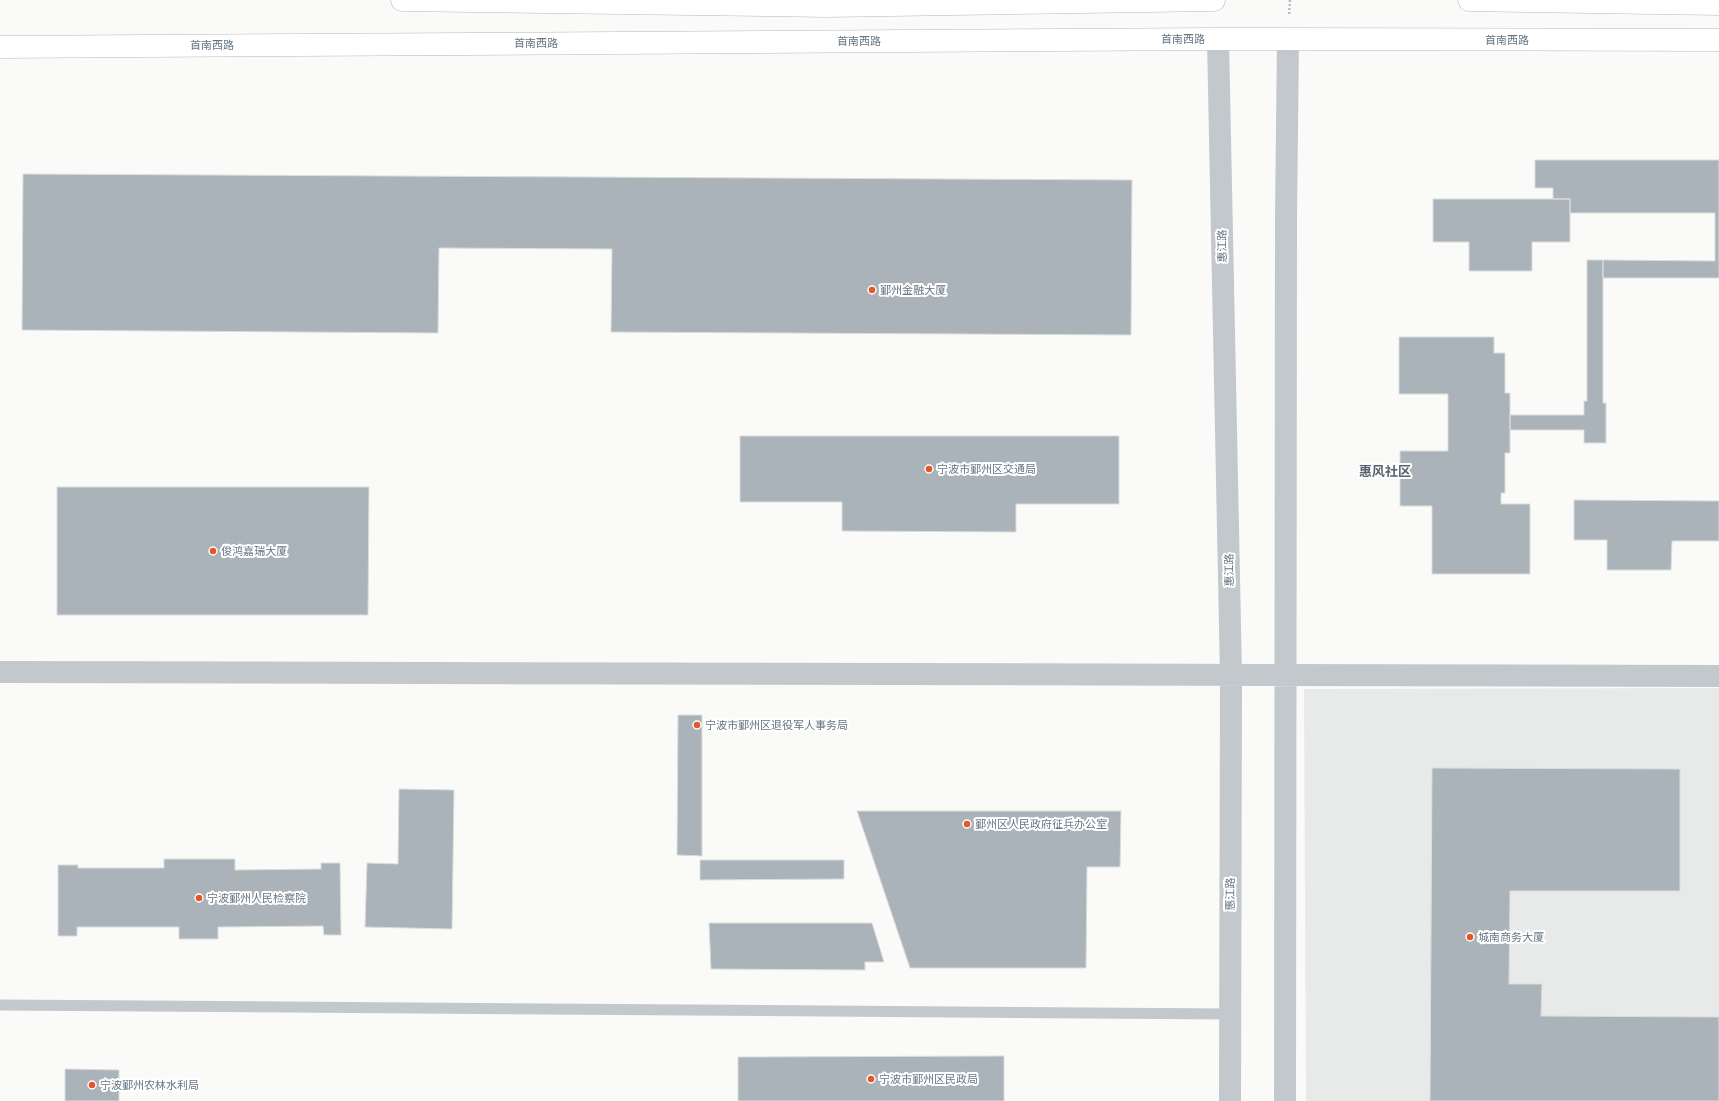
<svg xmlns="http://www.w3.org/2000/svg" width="1719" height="1101" font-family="Montserrat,'Noto Sans SC',sans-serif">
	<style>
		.built { fill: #e8e9e9 }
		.building { fill: #aab3b9; stroke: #dcdcda }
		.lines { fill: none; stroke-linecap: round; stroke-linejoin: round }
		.secondary-casing { stroke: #b3babf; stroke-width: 23 }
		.path { stroke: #bbbfc2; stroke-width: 2.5; stroke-dasharray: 2 2; stroke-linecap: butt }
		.lane { stroke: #c3c8cc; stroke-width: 11 }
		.street { stroke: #c3c8cc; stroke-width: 22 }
		.secondary { stroke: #fff; stroke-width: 22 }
		.poi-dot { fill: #e4572e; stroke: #fff; stroke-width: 1.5 }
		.labels { text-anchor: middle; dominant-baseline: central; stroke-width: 4; stroke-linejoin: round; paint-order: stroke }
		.street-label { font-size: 11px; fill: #657683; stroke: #fff }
		.poi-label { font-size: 11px; fill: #657683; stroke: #fff; text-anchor: start }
		.quarter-label { font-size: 13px; font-weight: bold; fill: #57646e; stroke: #fff }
	</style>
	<rect width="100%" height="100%" fill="#fafaf8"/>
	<path class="built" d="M 1719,688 L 1719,1101 L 1306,1101 L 1304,689 Z"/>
	<path class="building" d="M 1535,160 L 1719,160 L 1719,278 L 1603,278 L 1603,260 L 1715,261 L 1715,213 L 1570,213 L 1570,199 L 1553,199 L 1553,188 L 1535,188 Z
		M 23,174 L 1132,180 L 1131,335 L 611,332 L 612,249 L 439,248 L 438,333 L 22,330 Z
		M 1433,199 L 1570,199 L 1570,242 L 1532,242 L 1532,271 L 1469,271 L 1469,242 L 1433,242 Z
		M 1587,260 L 1603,260 L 1603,403 L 1606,403 L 1606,443 L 1584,443 L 1584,430 L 1510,430 L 1510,415 L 1584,415 L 1584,401 L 1587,401 Z
		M 1399,337 L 1494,337 L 1494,353 L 1505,353 L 1505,393 L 1510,393 L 1510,453 L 1505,453 L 1505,493 L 1501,493 L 1501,504 L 1530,504 L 1530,574 L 1432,574 L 1432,506 L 1400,506 L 1400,451 L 1448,451 L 1448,394 L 1399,394 Z
		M 740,436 L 1119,436 L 1119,504 L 1016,504 L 1016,532 L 842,531 L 842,502 L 740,502 Z
		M 57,487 L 369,487 L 368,615 L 57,615 Z
		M 1574,500 L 1719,501 L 1719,541 L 1672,541 L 1671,570 L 1607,570 L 1607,540 L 1574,540 Z
		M 678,715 L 702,715 L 702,856 L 677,855 Z
		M 1432,768 L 1680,769 L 1680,891 L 1510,891 L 1509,984 L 1542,984 L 1541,1016 L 1719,1017 L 1719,1101 L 1430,1101 Z
		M 399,789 L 454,790 L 452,929 L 365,927 L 367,863 L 398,864 Z
		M 857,811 L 1121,811 L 1120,867 L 1087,867 L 1086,968 L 910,968 Z
		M 164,859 L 235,859 L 235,870 L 321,869 L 321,863 L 340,863 L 341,935 L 324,935 L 323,926 L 218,927 L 218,939 L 179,939 L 179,927 L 77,927 L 77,936 L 58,936 L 58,865 L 78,865 L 78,868 L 164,868 Z
		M 700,860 L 844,860 L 844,879 L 700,880 Z
		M 709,923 L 872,923 L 884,962 L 865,962 L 865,970 L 711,969 Z
		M 1004,1056 L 1004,1101 L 738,1101 L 738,1057 Z
		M 65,1069 L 119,1070 L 119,1101 L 65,1101 Z"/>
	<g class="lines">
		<defs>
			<path id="secondary" d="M 402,0 L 827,6 L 1214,0
				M 1469,0 L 1719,4
				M 0,47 L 1218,39 L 1719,40"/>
		</defs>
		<use href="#secondary" class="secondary-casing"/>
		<path class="path" d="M 1289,14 L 1290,0"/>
		<path class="lane" d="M 0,1005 L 1230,1014"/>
		<path class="street" d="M 1218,39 L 1231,675 L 1230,1101
			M 0,672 L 1719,676
			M 1285,1101 L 1286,217 L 1288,39"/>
		<use href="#secondary" class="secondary"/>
	</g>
	<g class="poi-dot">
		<circle cx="872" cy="290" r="4"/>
		<circle cx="929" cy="469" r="4"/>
		<circle cx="213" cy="551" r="4"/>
		<circle cx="697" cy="725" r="4"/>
		<circle cx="967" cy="824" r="4"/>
		<circle cx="199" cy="898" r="4"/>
		<circle cx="1470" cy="937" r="4"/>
		<circle cx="871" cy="1079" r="4"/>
		<circle cx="92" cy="1085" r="4"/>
	</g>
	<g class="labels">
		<g class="street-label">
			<text x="1183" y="39">首南西路</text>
			<text x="1507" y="40">首南西路</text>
			<text x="859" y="41">首南西路</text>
			<text x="536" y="43">首南西路</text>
			<text x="212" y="45">首南西路</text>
			<text transform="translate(1222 246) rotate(-91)">惠江路</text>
			<text transform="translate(1229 570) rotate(-91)">惠江路</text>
			<text transform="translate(1230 894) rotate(-90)">惠江路</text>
		</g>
		<g class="poi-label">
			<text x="880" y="290">鄞州金融大厦</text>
			<text x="937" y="469">宁波市鄞州区交通局</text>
			<text x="221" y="551">俊鸿嘉瑞大厦</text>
			<text x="705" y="725">宁波市鄞州区退役军人事务局</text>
			<text x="975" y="824">鄞州区人民政府征兵办公室</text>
			<text x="207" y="898">宁波鄞州人民检察院</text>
			<text x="1478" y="937">城南商务大厦</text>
			<text x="879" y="1079">宁波市鄞州区民政局</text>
			<text x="100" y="1085">宁波鄞州农林水利局</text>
		</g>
		<g class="quarter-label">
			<text x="1385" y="471">惠风社区</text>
		</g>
	</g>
</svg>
